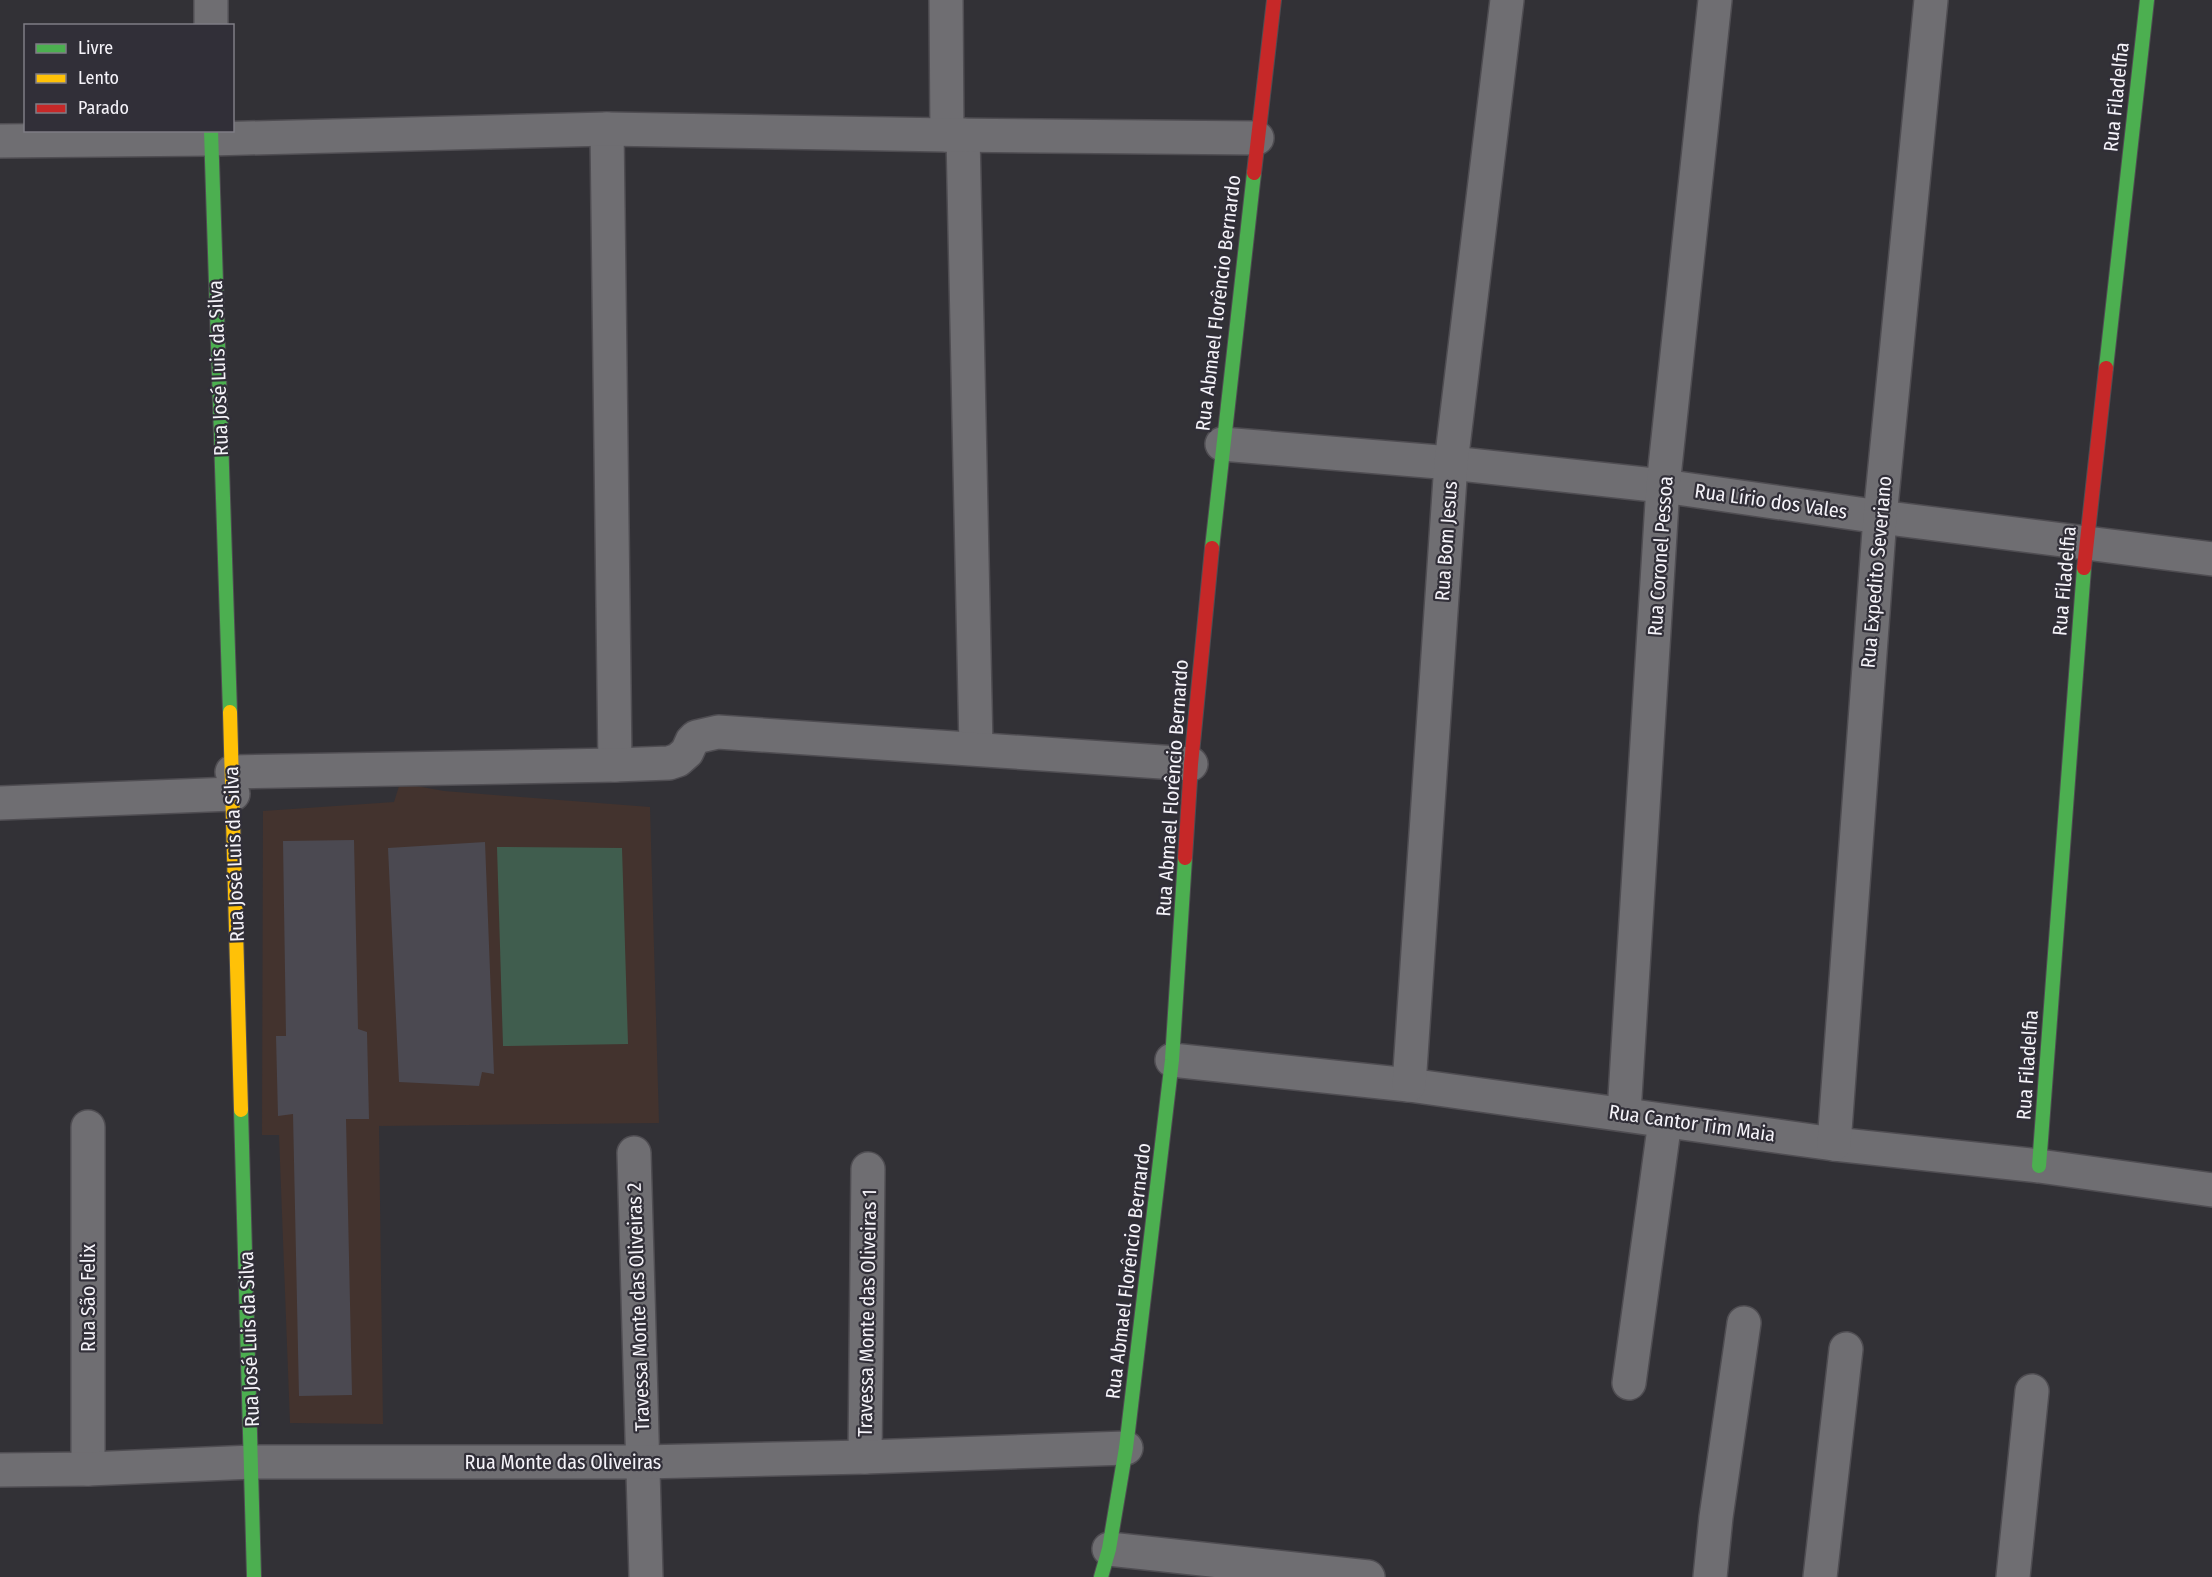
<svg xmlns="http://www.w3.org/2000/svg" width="2212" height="1577" viewBox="0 0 2212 1577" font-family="'Fira Sans Condensed',sans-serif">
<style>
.education{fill:#43332e}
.green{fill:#405d4e}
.building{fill:#4b4951}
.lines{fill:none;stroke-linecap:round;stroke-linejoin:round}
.street-casing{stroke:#4f4d52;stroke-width:36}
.fast-casing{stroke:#4f4d52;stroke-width:16}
.slow-casing{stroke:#4f4d52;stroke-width:16}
.jam-casing{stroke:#4f4d52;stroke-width:16}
.street{stroke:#6f6e72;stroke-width:33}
.fast{stroke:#4caf50;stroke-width:14}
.slow{stroke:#ffc107;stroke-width:14}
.jam{stroke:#c62828;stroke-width:14}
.labels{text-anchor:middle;stroke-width:4.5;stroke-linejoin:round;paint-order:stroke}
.street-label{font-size:20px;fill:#f5f3f9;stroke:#312f38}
</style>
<rect width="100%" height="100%" fill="#323136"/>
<polygon class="education" points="400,783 444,791 650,807 659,1123 379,1126 383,1424 290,1423 279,1135 262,1135 263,811 394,802"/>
<polygon class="green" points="497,847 622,848 628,1044 503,1046"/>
<g class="building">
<polygon points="354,840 358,1029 367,1032 369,1119 346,1119 352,1395 299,1396 293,1114 278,1116 276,1036 286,1036 283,841"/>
<polygon points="485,842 494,1074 482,1072 479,1086 399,1082 388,848"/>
</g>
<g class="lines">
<g class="street-casing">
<g id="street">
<polyline points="211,0 211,26"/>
<polyline points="946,0 947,135"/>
<polyline points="607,129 615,765"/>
<polyline points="963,135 976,748"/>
<polyline points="0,141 211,139 607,129 947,135 1257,138"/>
<polyline points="1222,444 1451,463 1663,486 1880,517 2212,559"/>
<polyline points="232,772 615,765 669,763 678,760 687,752 692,741 696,737 718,732 1191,764"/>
<polyline points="0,803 233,794"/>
<polyline points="1172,1060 1409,1085 1834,1144 2039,1166 2212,1190"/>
<polyline points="1409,1085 1451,463 1507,0"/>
<polyline points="1624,1113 1663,486 1715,0"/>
<polyline points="1834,1144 1880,517 1931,0"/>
<polyline points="634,1153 646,1577"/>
<polyline points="1629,1383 1665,1121"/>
<polyline points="865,1457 868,1169"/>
<polyline points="88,1469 88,1127"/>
<polyline points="0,1470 88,1469 253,1462 643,1462 865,1457 1126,1448"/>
<polyline points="1109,1549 1368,1577"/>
<polyline points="1710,1577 1716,1517 1744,1323"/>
<polyline points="1820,1577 1846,1349"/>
<polyline points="2013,1577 2032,1391"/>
</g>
</g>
<g class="fast-casing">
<g id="fast">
<polyline points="211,130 230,712"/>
<polyline points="2106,368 2147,0"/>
<polyline points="1212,548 1254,173"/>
<polyline points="241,1110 254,1577"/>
<polyline points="2039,1166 2084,568"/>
<polyline points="1101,1577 1109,1549 1126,1448 1172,1060 1185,858"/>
</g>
</g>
<g class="slow-casing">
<polyline id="slow" points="230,712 241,1110"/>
</g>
<g class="jam-casing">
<g id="jam">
<polyline points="1254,173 1274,0"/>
<polyline points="2084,568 2106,368"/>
<polyline points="1185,858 1191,764 1212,548"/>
</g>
</g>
<use href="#street" class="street"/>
<use href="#fast" class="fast"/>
<use href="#slow" class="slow"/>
<use href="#jam" class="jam"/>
</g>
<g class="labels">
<g class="street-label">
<text transform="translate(2116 97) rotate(-84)" y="7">Rua Filadelfia</text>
<text transform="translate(1218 303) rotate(-83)" y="7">Rua Abmael Florêncio Bernardo</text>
<text transform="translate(218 368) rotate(-92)" y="7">Rua José Luis da Silva</text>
<text transform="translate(1771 501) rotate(8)" y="7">Rua Lírio dos Vales</text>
<text transform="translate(1446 541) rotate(-86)" y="7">Rua Bom Jesus</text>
<text transform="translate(1660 556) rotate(-86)" y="7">Rua Coronel Pessoa</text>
<text transform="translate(1876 572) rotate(-85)" y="7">Rua Expedito Severiano</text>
<text transform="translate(2064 581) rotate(-85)" y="7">Rua Filadelfia</text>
<text transform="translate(1172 788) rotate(-86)" y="7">Rua Abmael Florêncio Bernardo</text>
<text transform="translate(234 854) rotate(-92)" y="7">Rua José Luis da Silva</text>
<text transform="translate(2027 1065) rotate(-86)" y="7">Rua Filadelfia</text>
<text transform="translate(1692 1123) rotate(8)" y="7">Rua Cantor Tim Maia</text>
<text transform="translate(1128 1271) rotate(-83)" y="7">Rua Abmael Florêncio Bernardo</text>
<text transform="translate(88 1298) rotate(-90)" y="7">Rua São Felix</text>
<text transform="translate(638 1307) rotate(-92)" y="7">Travessa Monte das Oliveiras 2</text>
<text transform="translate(867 1313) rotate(-89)" y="7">Travessa Monte das Oliveiras 1</text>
<text transform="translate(249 1339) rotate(-92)" y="7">Rua José Luis da Silva</text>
<text x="563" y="1469">Rua Monte das Oliveiras</text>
</g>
</g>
<rect x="24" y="24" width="210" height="108" fill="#312f38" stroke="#7f7d85" stroke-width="1.5"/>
<rect x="36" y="44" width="30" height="9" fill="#4caf50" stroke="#7f7d85" stroke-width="1.5"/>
<text x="78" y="54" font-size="18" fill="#f5f3f9">Livre</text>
<rect x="36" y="74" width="30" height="9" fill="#ffc107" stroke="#7f7d85" stroke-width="1.5"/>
<text x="78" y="84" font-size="18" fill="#f5f3f9">Lento</text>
<rect x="36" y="104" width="30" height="9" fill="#c62828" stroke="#7f7d85" stroke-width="1.5"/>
<text x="78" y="114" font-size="18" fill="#f5f3f9">Parado</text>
</svg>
